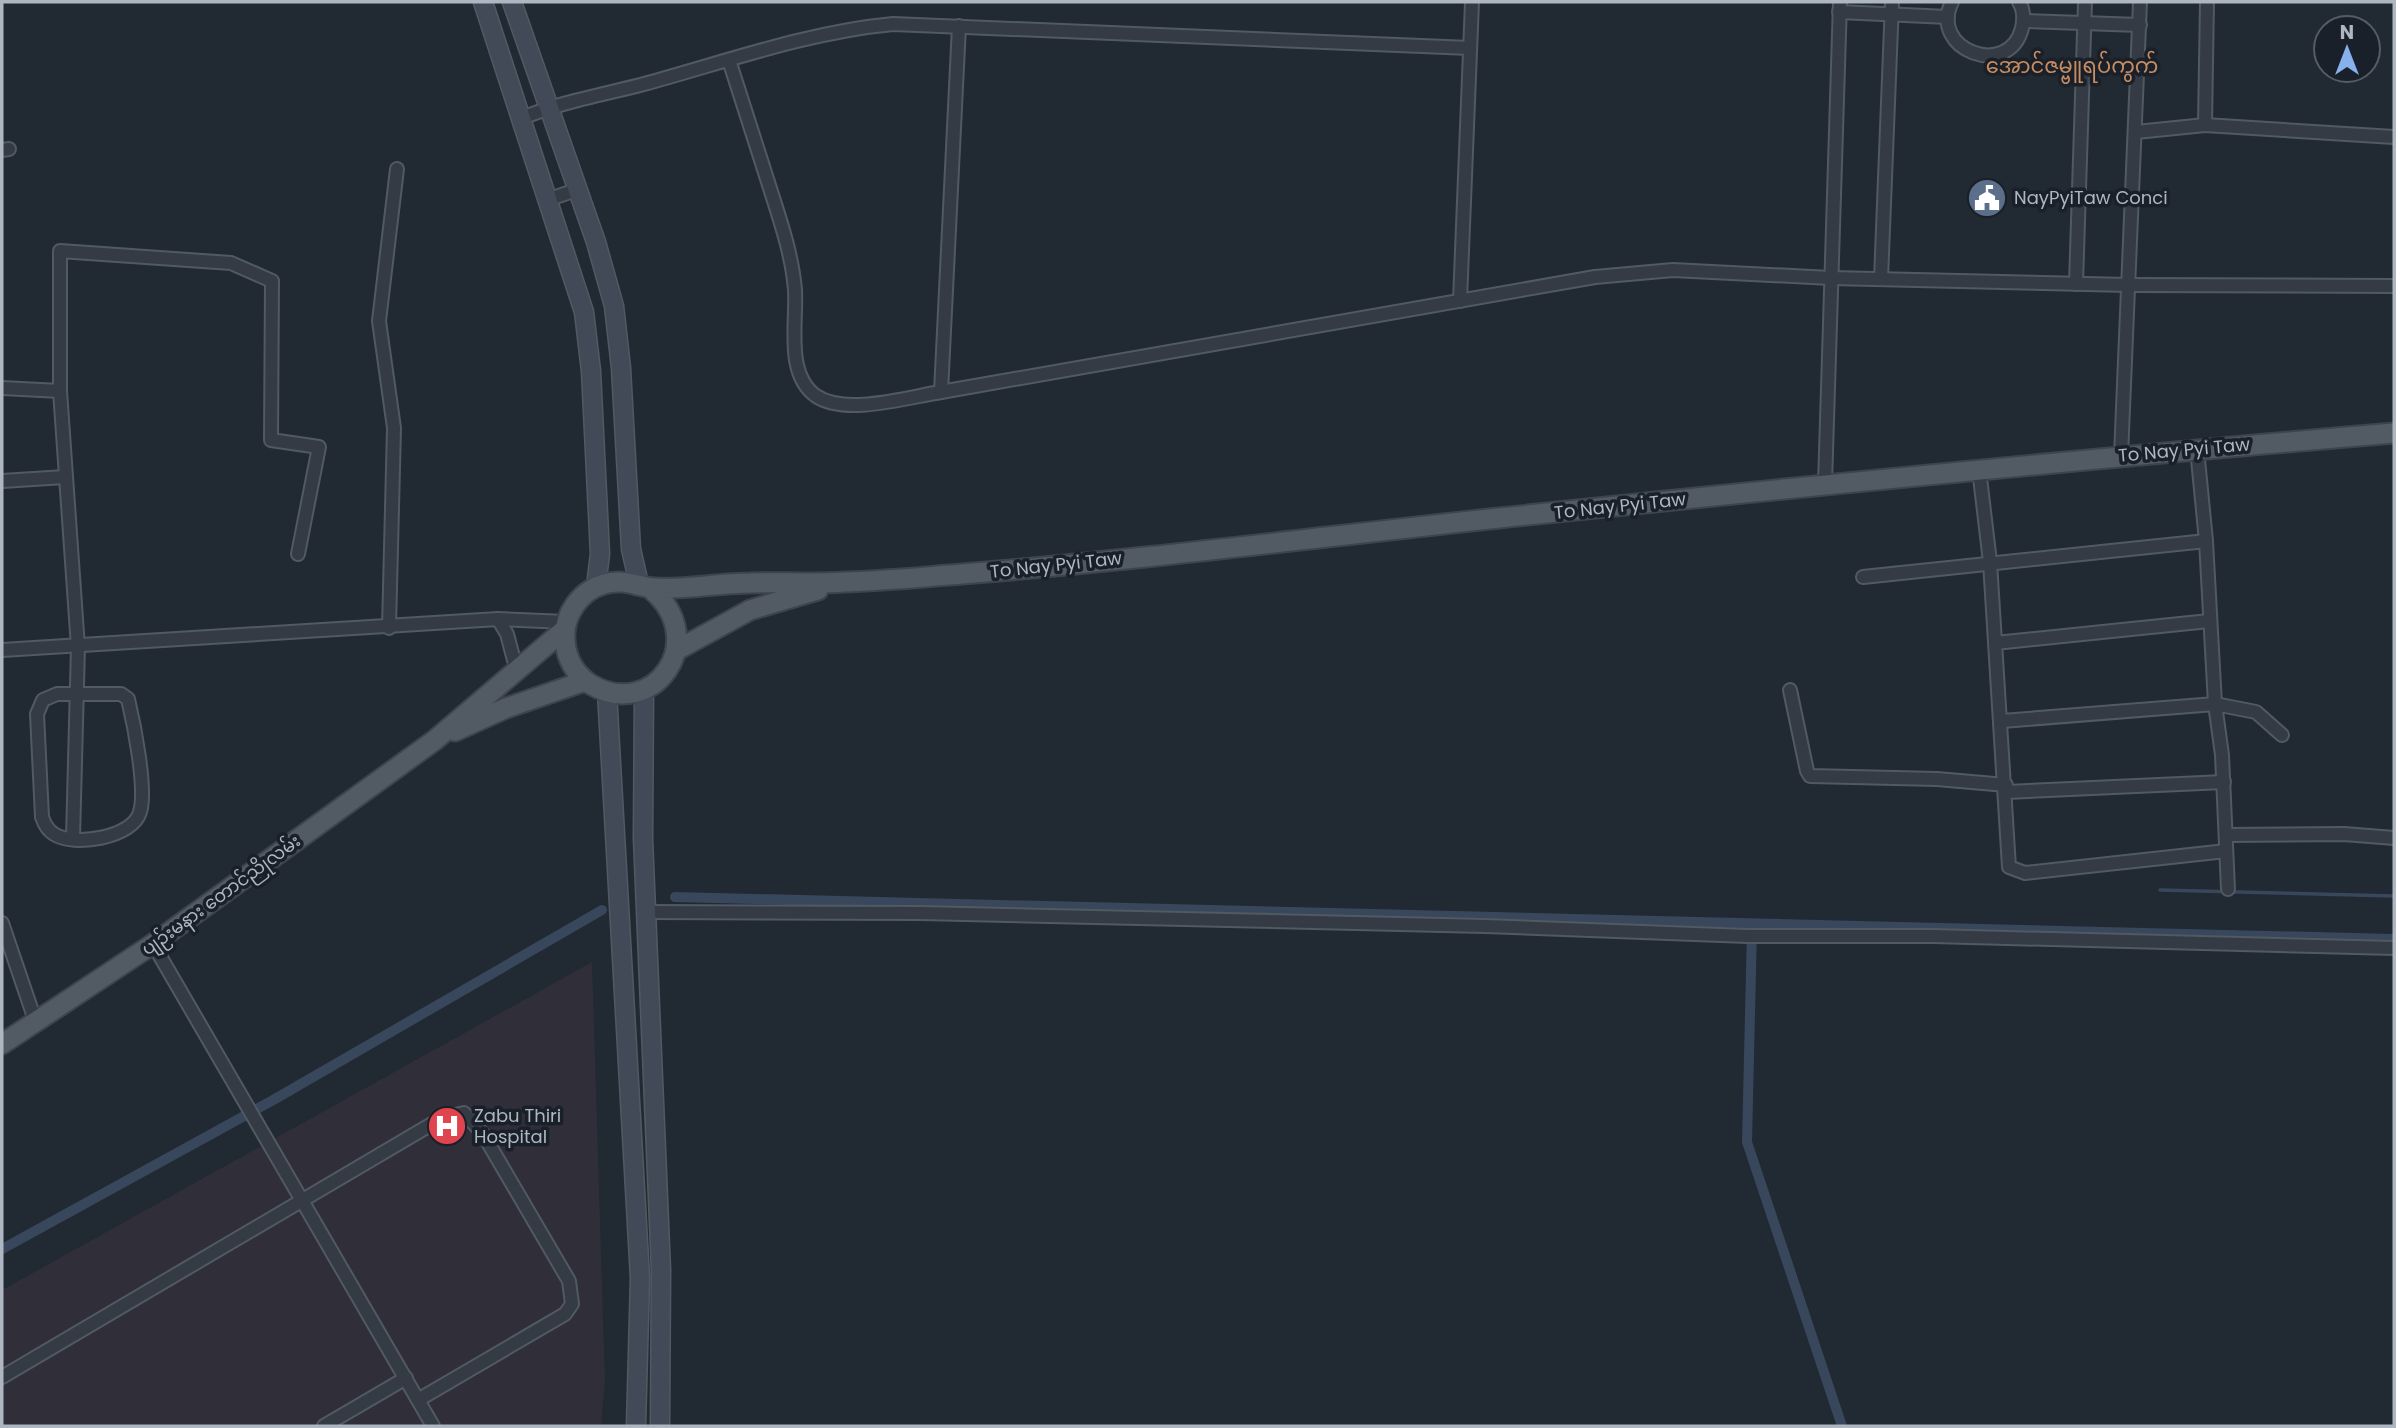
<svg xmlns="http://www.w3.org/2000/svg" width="2396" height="1428" viewBox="0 0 2396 1428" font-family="Poppins,'Noto Sans Myanmar',sans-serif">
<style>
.medical{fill:#2f2e39}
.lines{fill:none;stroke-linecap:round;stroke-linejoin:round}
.stream{stroke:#38475b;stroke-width:3.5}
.canal{stroke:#38475b;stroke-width:10}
.street-casing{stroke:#515962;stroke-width:16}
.secondary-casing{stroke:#515962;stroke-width:21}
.primary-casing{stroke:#3d444e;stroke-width:23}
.street{stroke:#343b44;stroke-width:12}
.secondary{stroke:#424a57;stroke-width:18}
.primary{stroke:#525a64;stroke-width:19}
.labels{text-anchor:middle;stroke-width:7;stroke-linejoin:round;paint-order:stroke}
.poi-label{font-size:18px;fill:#aeb6c1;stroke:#192029;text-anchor:start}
.street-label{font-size:18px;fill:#aeb6c1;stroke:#192029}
.quarter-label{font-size:21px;fill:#c88c62;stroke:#192029}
</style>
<rect width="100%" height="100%" fill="#212933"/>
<polygon class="medical" points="592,962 605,1382 601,1426 2,1426 2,1290"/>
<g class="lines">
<polyline class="stream" points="2160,890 2394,896"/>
<g class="canal">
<polyline points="675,897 2394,939"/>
<polyline points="1752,929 1747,1142 1842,1426"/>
<polyline points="2,1249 275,1099 602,910"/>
</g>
<g class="street-casing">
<g id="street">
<path d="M1952,2C1928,50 2009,80 2022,28C2024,19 2024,10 2019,2"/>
<polyline points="1839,12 1948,17"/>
<polyline points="2024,21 2140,25"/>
<path d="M729,60C742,100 755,141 768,182C779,217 792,253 795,290C797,323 785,374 816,396C846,416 908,397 941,392L1595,277L1673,270L1831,278L2129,285L2394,286"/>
<path d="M520,119C560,102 602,95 644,84C725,62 808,32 893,24L1470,48"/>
<polyline points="2205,125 2207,2"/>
<polyline points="2136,132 2205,125 2394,137"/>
<polyline points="2,150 9,149"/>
<polyline points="547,200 576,190"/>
<polyline points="1881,279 1892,2"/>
<polyline points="2076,284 2085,2"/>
<polyline points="1460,301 1472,2"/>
<polyline points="2,388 60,391"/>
<polyline points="941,392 959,26"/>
<polyline points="2197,449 2206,541"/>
<polyline points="2121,456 2140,2"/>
<polyline points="1979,469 1990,562 2009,867 2025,873 2226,851"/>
<polyline points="2,481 65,477"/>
<polyline points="1825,484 1840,2"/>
<polyline points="1863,577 2206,541 2215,704 2222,755 2228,889"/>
<polyline points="498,619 507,634 516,668"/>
<polyline points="389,628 394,428 379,321 397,169"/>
<polyline points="1995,643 2209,621"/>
<polyline points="2,650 498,619 566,622"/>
<polyline points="1790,690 1807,771 1810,776 1937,779 2006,785"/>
<path d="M57,694H121L128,699C134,724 147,789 140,812C133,838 73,847 54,834C47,830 44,823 42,817L37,714L43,700Z"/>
<polyline points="2002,721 2215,704 2256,712 2282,735"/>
<polyline points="2007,792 2224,782"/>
<polyline points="2226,835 2344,834 2394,838"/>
<polyline points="73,838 78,647 60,391 60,251 231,263 272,281 271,440 319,447 298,554"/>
<polyline points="646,912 921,913 1485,926 1747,936 1933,936 2394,948"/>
<polyline points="2,923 36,1023"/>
<polyline points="153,944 433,1426"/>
<polyline points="2,1377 442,1118 464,1113 483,1134 569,1281 572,1304 565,1314 418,1400"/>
<polyline points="324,1426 406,1378"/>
</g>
</g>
<g class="secondary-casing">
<g id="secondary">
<polyline points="483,2 584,312 591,371 600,554 596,586"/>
<polyline points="512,2 596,242 614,306 621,368 631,549 639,584"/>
<polyline points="644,689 643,838 661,1270 660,1426"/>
<polyline points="607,692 640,1278 636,1426"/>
</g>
</g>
<g class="primary-casing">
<g id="primary">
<path d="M651,589C712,641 653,722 590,684C575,674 566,658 565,640C563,615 580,591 604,584C624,578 637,587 655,588C684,590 720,583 750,583C782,582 814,584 845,582C884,581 923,577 962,574C1141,560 1320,537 1499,518C1797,487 2095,458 2394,433"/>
<polyline points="677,650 750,610 818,590"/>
<polyline points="455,731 506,708 585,681"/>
<polyline points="2,1044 153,944 435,740 564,630"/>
</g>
</g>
<use href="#street" class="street"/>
<use href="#secondary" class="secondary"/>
<use href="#primary" class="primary"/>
</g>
<defs>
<g id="civic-disc" transform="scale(2.0125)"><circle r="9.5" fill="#5c6f8a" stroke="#192029"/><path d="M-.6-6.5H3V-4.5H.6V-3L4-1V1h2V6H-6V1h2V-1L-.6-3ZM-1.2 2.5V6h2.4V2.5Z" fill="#fff"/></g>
<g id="hospital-disc" transform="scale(2.0125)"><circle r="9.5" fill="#e0444e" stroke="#192029"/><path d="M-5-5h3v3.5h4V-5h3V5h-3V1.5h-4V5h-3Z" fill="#fff"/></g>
</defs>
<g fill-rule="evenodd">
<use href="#civic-disc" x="1987" y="198"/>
<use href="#hospital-disc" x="447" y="1126"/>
</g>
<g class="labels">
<g class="poi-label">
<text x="2014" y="204">NayPyiTaw Conci</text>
<text x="474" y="1122">Zabu Thiri<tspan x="474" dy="21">Hospital</tspan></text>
</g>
<g class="street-label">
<text transform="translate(2184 450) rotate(-5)" y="6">To Nay Pyi Taw</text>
<text transform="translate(1620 506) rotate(-6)" y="6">To Nay Pyi Taw</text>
<text transform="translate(1056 565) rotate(-6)" y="6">To Nay Pyi Taw</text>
<text transform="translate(221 895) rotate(-36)" y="6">ပျဉ်းမနား တောင်ညိုလမ်း</text>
</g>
<g class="quarter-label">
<text x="2072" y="73">အောင်ဇမ္ဗူရပ်ကွက်</text>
</g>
</g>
<rect width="2396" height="1428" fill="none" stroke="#aeb6c1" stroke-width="7"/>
<g transform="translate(2347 49)"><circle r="33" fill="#192029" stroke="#555c66" stroke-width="2"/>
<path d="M0-5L12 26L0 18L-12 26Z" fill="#87b1ed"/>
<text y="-10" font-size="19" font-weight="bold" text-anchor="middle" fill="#aeb6c1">N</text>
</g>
</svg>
